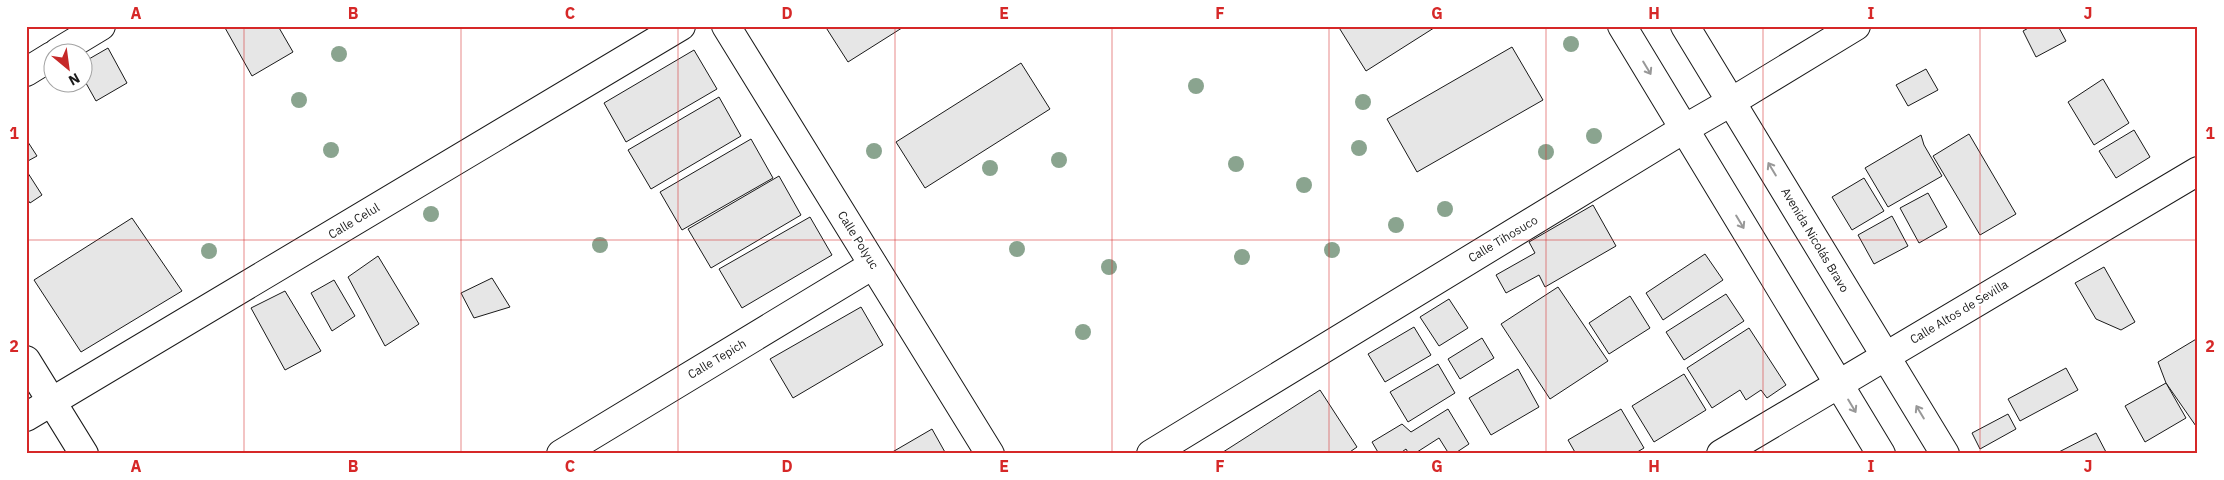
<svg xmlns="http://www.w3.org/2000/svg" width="2224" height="480" viewBox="0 0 2224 480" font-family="'IBM Plex Sans',sans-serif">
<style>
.building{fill:#e6e6e6;stroke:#1a1a1a}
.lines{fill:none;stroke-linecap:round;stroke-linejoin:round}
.minor-casing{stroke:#1a1a1a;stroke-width:30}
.major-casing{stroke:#1a1a1a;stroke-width:30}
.minor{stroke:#fff;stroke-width:28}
.major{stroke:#fff;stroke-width:28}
.tree{fill:#8aa48f}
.oneway{stroke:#989898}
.grid{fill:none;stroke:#d62828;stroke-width:1;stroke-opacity:0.55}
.labels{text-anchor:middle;stroke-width:4;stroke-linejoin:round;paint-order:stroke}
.street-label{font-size:12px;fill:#1a1a1a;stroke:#fff}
.neatline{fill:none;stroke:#d62828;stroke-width:2}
.grid-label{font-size:16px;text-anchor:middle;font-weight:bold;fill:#d62828}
</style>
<rect width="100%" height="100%" fill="#fff"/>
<g class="building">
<polygon points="224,26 278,26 293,52 252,76"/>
<polygon points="825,26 905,26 848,62"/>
<polygon points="1338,26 1437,26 1366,71"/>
<polygon points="2032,26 2058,26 2066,41 2036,57 2023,31"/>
<polygon points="1512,47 1543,100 1417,172 1387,119"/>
<polygon points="108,48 127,83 96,101 82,76 82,63"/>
<polygon points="694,50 717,89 626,142 604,103"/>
<polygon points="1021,63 1050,109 925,188 896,142"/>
<polygon points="1926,69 1938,90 1908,106 1896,85"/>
<polygon points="2103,79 2129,123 2094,145 2068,102"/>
<polygon points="719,97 741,136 651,189 628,150"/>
<polygon points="2134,130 2150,157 2116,178 2099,151"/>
<polygon points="1969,134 2016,214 1980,235 1933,156"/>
<polygon points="1921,135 1924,145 1942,176 1888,207 1865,168"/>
<polygon points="26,139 37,156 26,162"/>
<polygon points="751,139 773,178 682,230 660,192"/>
<polygon points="26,170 42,195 30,203 26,197"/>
<polygon points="779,176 801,215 711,268 688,229"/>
<polygon points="1864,178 1884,211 1852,230 1832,197"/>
<polygon points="1928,193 1947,227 1919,243 1900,208"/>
<polygon points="1593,205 1616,246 1545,287 1539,275 1506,293 1496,275 1535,253 1529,242"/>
<polygon points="1892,216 1908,246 1874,264 1858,235"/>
<polygon points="810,217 832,255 742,308 719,269"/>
<polygon points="132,218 182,291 81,352 34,280"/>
<polygon points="1705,254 1723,280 1663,320 1646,293"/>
<polygon points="378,256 419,324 385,346 348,277"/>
<polygon points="2104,267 2135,322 2121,330 2096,319 2075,283"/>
<polygon points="492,278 510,307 474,318 461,293"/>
<polygon points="334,280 355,316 332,331 311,293"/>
<polygon points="1558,287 1608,361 1550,399 1501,324"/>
<polygon points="285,291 321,351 285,370 251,308"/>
<polygon points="1726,294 1744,321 1684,360 1666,332"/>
<polygon points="1630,296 1650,328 1609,354 1589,323"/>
<polygon points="1449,299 1468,328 1439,346 1420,317"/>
<polygon points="861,307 883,345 793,398 770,359"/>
<polygon points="1414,327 1431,355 1385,382 1368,354"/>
<polygon points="1749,328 1786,385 1767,398 1761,390 1746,400 1740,390 1712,408 1687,368"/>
<polygon points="1482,338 1494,358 1460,379 1448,359"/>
<polygon points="2198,338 2198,429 2166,383 2158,362"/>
<polygon points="1438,364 1455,393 1408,422 1390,392"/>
<polygon points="2066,368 2078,390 2020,421 2008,399"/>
<polygon points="1518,369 1539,407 1491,435 1469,398"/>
<polygon points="1684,374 1706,410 1654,442 1632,406"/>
<polygon points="2166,383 2186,418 2145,442 2125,406"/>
<polygon points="1320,390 1357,447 1347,454 1220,454"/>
<polygon points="1448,409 1469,444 1454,454 1449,454 1439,438 1414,454 1409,454 1406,449 1399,454 1379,454 1372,442 1402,424 1411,432"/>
<polygon points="1621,409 1644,448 1634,454 1576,454 1568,440"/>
<polygon points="2008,414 2016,429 1980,449 1972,433"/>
<polygon points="932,429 946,454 889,454"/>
<polygon points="2096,433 2107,454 2055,454"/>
</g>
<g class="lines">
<g class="minor-casing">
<g id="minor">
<polyline points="726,26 990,454"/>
<polyline points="58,52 101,26"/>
<polyline points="26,72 52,56"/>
<polyline points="26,360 84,454"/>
<polyline points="26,417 681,26"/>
<polyline points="561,454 873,265"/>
<polyline points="1151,454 1684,129 1731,102 1856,26"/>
<polyline points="1721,454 2198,171"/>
</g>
</g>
<g class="major-casing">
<g id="major">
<polyline points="1622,26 1881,454"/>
<polyline points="1685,26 1945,454"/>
</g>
</g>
<use href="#minor" class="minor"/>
<use href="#major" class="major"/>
</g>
<g class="tree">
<circle cx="1571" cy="44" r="8"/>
<circle cx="339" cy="54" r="8"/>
<circle cx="1196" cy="86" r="8"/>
<circle cx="299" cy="100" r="8"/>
<circle cx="1363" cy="102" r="8"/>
<circle cx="1594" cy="136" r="8"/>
<circle cx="1359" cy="148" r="8"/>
<circle cx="331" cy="150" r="8"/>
<circle cx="874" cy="151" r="8"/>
<circle cx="1546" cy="152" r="8"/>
<circle cx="1059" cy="160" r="8"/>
<circle cx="1236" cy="164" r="8"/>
<circle cx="990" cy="168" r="8"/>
<circle cx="1304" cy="185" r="8"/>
<circle cx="1445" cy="209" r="8"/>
<circle cx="431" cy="214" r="8"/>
<circle cx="1396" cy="225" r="8"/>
<circle cx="600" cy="245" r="8"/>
<circle cx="1017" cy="249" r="8"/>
<circle cx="1332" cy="250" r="8"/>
<circle cx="209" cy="251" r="8"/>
<circle cx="1242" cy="257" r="8"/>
<circle cx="1109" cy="267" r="8"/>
<circle cx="1083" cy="332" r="8"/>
</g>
<defs><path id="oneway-shaft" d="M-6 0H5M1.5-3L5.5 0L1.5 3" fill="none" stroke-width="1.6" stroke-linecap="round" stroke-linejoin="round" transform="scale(1.25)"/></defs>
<g class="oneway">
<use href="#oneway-shaft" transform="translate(1647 68) rotate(59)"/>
<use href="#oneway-shaft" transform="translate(1772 169) rotate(-121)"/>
<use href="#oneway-shaft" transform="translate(1740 222) rotate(59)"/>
<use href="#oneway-shaft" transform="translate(1852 406) rotate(59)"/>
<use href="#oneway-shaft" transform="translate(1920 412) rotate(-121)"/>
</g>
<path class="grid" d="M244,26V454M461,26V454M678,26V454M895,26V454M1112,26V454M1329,26V454M1546,26V454M1763,26V454M1980,26V454M26,240H2198"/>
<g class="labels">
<g class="street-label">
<text transform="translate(354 221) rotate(-31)" y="4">Calle Celul</text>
<text transform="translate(1503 239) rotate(-31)" y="4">Calle Tihosuco</text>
<text transform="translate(858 240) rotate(58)" y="4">Calle Polyuc</text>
<text transform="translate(1815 240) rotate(59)" y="4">Avenida Nicolás Bravo</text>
<text transform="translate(1959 312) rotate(-31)" y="4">Calle Altos de Sevilla</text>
<text transform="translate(717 359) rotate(-31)" y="4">Calle Tepich</text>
</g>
</g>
<rect width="2224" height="480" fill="none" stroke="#ffffff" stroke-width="55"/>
<g transform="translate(68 68) rotate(151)"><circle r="24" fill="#ffffff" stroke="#a3a3a3"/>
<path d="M0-4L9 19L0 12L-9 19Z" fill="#c62828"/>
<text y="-8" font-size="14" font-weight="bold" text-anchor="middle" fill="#1a1a1a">N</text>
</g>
<rect x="28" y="28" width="2168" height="424" class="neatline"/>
<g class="grid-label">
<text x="136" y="19">A</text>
<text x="353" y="19">B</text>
<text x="570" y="19">C</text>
<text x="787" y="19">D</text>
<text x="1004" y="19">E</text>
<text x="1220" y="19">F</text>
<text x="1437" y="19">G</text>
<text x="1654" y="19">H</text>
<text x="1871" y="19">I</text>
<text x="2088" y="19">J</text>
<text x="14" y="139">1</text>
<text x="2210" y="139">1</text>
<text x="14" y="352">2</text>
<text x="2210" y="352">2</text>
<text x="136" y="472">A</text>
<text x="353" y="472">B</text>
<text x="570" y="472">C</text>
<text x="787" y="472">D</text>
<text x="1004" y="472">E</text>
<text x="1220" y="472">F</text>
<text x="1437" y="472">G</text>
<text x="1654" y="472">H</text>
<text x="1871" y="472">I</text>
<text x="2088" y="472">J</text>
</g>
</svg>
